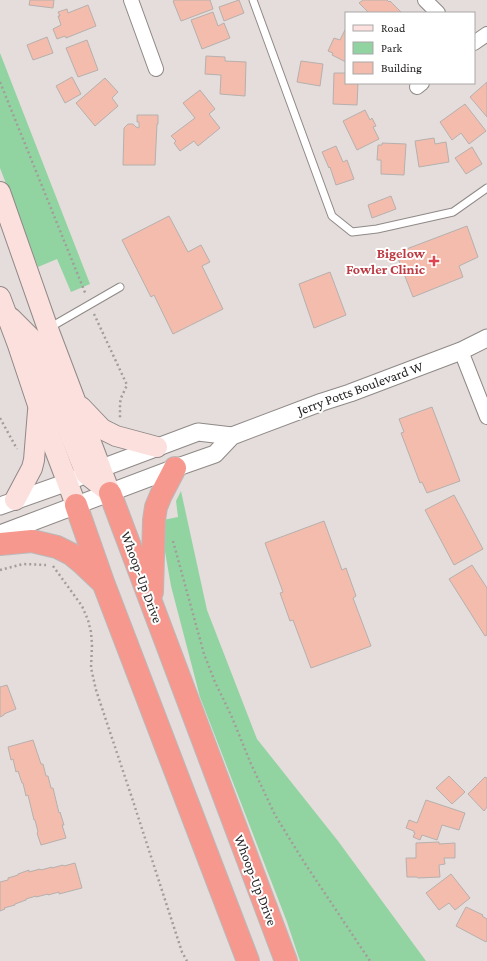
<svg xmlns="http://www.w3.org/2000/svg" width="487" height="961" viewBox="0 0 487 961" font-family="'Crimson Pro',serif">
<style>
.green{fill:#92d4a1}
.building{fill:#f4bcac;stroke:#b6b0ae}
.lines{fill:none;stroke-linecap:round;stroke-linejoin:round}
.service-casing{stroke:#8f8987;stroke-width:9}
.minor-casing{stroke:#8f8987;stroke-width:16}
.tertiary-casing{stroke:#8f8987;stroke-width:19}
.secondary-casing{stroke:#8f8987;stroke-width:22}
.motorway-casing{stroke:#bab9b9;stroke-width:24}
.path{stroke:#a29d9b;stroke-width:2.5;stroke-dasharray:2 3;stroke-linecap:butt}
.service{stroke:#fff;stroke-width:7}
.minor{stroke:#fff;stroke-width:14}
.tertiary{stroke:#fff;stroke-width:17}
.secondary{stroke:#fce0dd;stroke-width:20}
.motorway{stroke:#f6988e;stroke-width:22}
.health-dot{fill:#e0444e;stroke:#fff;stroke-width:1.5}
.labels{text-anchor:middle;stroke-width:4;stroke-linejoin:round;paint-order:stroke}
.health-label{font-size:14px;font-weight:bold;fill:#be3a42;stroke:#fff;text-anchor:end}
.street-label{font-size:14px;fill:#272524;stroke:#fff}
</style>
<rect width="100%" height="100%" fill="#e4dddb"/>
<g class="green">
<polygon points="0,53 90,284 71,292 57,259 38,267 0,168"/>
<polygon points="181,491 207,610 257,739 338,841 426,961 300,961 287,922 200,697 171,586 164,546 163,520 178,517 176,501"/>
</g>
<g class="building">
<polygon points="30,0 54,0 53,8 29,5"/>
<polygon points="175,0 210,0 213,9 181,21 173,1"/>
<polygon points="239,0 244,13 224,21 219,7"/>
<polygon points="363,0 387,0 389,2 390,1 402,13 369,13 359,3"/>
<polygon points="88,5 96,26 66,38 65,36 57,39 53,29 61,25 58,16 60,16 58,12 67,9 68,13"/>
<polygon points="213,12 218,26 224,23 230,38 202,49 191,20"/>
<polygon points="346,28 346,62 332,55 333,53 328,51 334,38 340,40"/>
<polygon points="47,37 53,53 33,60 27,45"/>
<polygon points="87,40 98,70 78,77 66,48"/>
<polygon points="206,56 225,57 225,61 246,62 245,96 220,94 221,75 205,74"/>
<polygon points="301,61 323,64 320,86 297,82"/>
<polygon points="334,73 346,73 346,83 358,83 357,105 333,104"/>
<polygon points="72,77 81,94 65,103 56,86"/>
<polygon points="105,78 118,92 112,98 118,106 95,126 76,103"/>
<polygon points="487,82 487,117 470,97"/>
<polygon points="200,90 215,109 209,114 220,128 198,146 194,141 180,151 174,143 176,141 171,136 195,118 183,103"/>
<polygon points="465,104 486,131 469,144 461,133 452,140 440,122"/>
<polygon points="365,110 370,120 372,118 376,126 373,127 379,139 357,150 343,121"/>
<polygon points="137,115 158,115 158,124 157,124 155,165 123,165 124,128 128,124 133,124 136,127 139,128 139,122 137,122"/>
<polygon points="434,138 435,144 446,142 449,162 419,167 415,141"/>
<polygon points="382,143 406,144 404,175 381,174 381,160 377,160 378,145 382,145"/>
<polygon points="336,146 343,162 347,160 354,179 336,185 330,167 329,168 322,152"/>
<polygon points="472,147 482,164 466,174 455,158"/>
<polygon points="391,196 396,209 372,218 368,205"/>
<polygon points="169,216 188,252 201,245 210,262 202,266 223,309 173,334 154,295 151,297 122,240"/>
<polygon points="467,226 478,257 459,266 463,277 413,297 396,253"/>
<polygon points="330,272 346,315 314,328 299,284"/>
<polygon points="432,407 460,481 427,493 422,482 420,483 401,433 404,432 399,419"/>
<polygon points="454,495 483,549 454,565 425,510"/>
<polygon points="324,521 342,570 346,568 356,596 353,598 371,646 311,668 293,620 290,621 280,593 283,592 265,543"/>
<polygon points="472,565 487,588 487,635 485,636 449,579"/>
<polygon points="7,685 16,709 4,714 4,715 0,717 0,687"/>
<polygon points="33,740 41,764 43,764 46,776 48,776 51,788 53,788 59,813 60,812 64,825 62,825 66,838 41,845 37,833 38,832 35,820 34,820 28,795 26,796 23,783 22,783 18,771 16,772 13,759 11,760 8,747"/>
<polygon points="449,776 465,792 452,804 436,788"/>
<polygon points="485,777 487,778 487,807 484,811 468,794"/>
<polygon points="426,800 465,813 459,830 442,825 437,840 422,835 420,840 413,837 415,833 414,833 414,831 406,828 409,820 417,823"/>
<polygon points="439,842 439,844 455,843 455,858 444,858 445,864 439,865 440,877 418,878 417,877 407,877 406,858 416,858 416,843"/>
<polygon points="75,863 82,888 59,894 59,892 48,895 48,894 36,897 36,896 26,899 26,900 15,904 15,905 4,908 5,909 0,911 0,882 8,880 8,878 18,875 18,874 29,870 29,872 40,869 41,870 52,867 52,868 63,865 64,866"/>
<polygon points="451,874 470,898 455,910 449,903 439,910 426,893"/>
<polygon points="466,907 483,915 482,916 487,919 487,940 486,942 456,926"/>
</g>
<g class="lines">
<g class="service-casing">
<g id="service">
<polyline points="253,0 332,216 352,232 377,229 453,212 487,188"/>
<polyline points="49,328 120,287"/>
</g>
</g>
<g class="minor-casing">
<g id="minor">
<polyline points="131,0 156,69"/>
<polyline points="425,0 438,13"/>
<polyline points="474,43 487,34"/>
<polyline points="417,87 422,83"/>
<polyline points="461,351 487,417"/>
</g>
</g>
<g class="tertiary-casing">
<g id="tertiary">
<polyline points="0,506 68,482 86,474 198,432 232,436"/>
<polyline points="0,534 175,468 215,454 232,436 322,402 350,393 461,351 487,338"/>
</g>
</g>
<g class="secondary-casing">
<g id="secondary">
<polyline points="0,192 48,329 110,493"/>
<polyline points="0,297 18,345 38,405 76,505"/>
<polyline points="11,318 31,338 86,474 110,493"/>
<polyline points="81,407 102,429 116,436 157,447"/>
<polyline points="15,500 32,468 34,460 38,411"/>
</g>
</g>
<g class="motorway-casing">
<g id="motorway">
<polyline points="110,493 286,961"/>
<polyline points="76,505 103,582 248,961"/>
<polyline points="0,544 32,541 57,547 71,554 82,563 100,580"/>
<polyline points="152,592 154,520 156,507 161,495 175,468"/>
</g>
</g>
<g class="path">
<polyline points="0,82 86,295"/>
<polyline points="94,314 127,385 121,398 120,403 120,419"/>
<polyline points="0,418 17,449"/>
<polyline points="173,541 204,654 215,682 231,715 251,764 275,815 304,862 370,961"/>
<polyline points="53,566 82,606 88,620 91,632 92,645 91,668 96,690 132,798 182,952 187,961"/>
<polyline points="0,570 23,564 46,565"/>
</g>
<use href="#service" class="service"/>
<use href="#minor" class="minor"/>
<use href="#tertiary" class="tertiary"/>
<use href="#secondary" class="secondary"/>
<use href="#motorway" class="motorway"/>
</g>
<path class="health-dot" d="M432 255h4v4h4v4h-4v4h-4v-4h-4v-4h4z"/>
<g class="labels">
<g class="health-label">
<text x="425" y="258">Bigelow<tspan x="425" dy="16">Fowler Clinic</tspan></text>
</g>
<g class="street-label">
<text transform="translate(360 388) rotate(-20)" y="5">Jerry Potts Boulevard W</text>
<text transform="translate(142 577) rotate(70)" y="5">Whoop-Up Drive</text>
<text transform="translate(256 880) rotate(69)" y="5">Whoop-Up Drive</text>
</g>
</g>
<rect x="345" y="12" width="130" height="72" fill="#ffffff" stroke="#a9a8a7"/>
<rect x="353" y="25" width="20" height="6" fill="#fce0dd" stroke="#a9a8a7"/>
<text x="381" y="32" font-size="12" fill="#272524">Road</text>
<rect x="353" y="42" width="20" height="12" fill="#92d4a1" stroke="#a9a8a7"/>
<text x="381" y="52" font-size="12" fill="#272524">Park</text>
<rect x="353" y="62" width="20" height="12" fill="#f4bcac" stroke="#a9a8a7"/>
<text x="381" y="72" font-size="12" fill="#272524">Building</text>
</svg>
